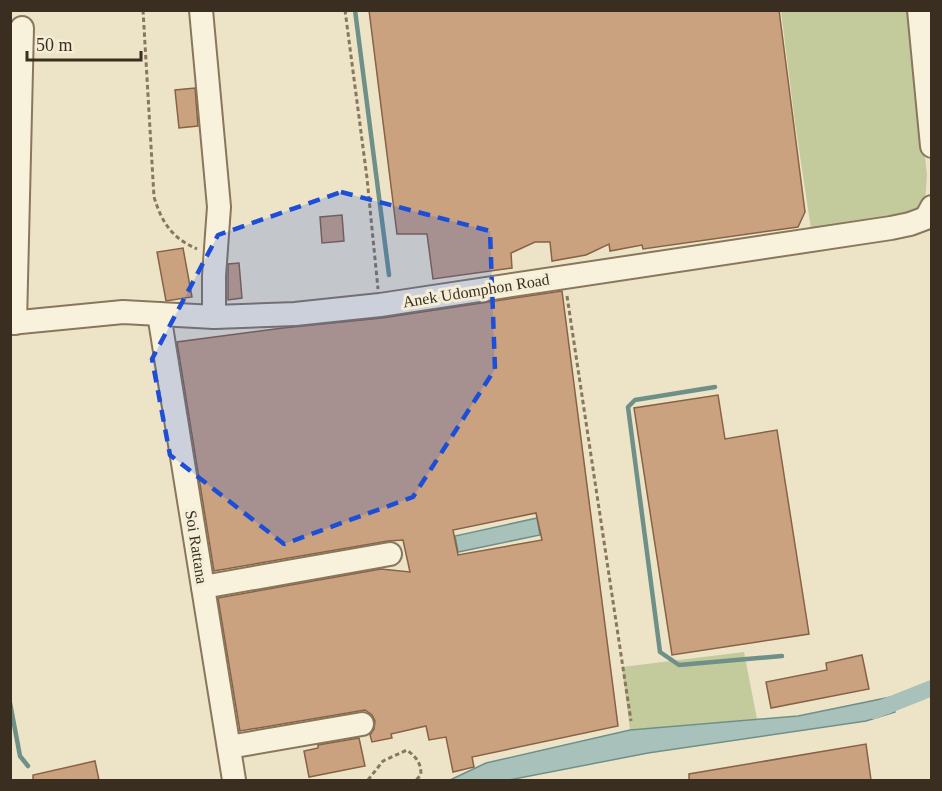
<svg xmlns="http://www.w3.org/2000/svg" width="942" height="791" viewBox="0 0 942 791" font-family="'Times New Roman',serif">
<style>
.green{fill:#c3cb9c}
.water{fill:#a9c1bb;stroke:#6f9089;stroke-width:1.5}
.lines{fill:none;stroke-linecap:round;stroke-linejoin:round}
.stream{stroke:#6f9089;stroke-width:4.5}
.canal{stroke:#a9c1bb;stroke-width:16}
.building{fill:#caa27f;stroke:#876244;stroke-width:1.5;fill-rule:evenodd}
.minor-casing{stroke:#89775d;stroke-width:26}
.path{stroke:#89775d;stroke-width:3;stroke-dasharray:4.5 3;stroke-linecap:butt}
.minor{stroke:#f8f1db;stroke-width:22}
.marked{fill:#1d4ed8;fill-opacity:0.2;stroke:#1d4ed8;stroke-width:4.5;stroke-dasharray:12 8;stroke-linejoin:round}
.labels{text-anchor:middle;stroke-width:6;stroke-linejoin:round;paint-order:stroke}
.street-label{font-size:16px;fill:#3a2e21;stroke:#f5eed7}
</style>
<rect width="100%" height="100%" fill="#ede4c8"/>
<g class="green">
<polygon points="781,11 909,11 927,175 925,203 917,212 811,229 795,123"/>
<polygon points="744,652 757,719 630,730 622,667"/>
</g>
<g class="water">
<polygon points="537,518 540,535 458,552 455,536"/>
<polygon points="891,697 895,712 866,721 648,753 509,780 450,780 486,763 630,730 798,716"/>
</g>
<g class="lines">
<g class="stream">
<polyline points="355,10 389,275"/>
<polyline points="715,387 635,400 628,407 660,652 679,665 782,656"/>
<polyline points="10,703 20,756 28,766"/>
</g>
<polyline class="canal" points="874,711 932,688"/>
</g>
<g class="building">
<polygon points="369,10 779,10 805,212 798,227 643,249 642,245 610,251 609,244 586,255 552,261 550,242 535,242 511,253 512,268 433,279 427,234 397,234"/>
<polygon points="195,88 198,126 179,128 175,90"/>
<polygon points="342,215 344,241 322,243 320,217"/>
<polygon points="183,248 192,297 166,301 157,252"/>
<polygon points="239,263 242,298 228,300 228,264"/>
<path d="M562,291L618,726L472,757L474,767L453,772L446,737L429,740L426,726L391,734L392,738L372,742L370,735L374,729L375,721L372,715L365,710L240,731L218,598L381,569L410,572L403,540L388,541L214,571L177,342L283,328L382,318ZM536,513L542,540L458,555L453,530Z"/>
<polygon points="718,395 725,439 777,430 809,634 672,655 634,408"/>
<polygon points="862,655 869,689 771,708 766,682 827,670 826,663"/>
<polygon points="359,738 365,766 309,777 304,751 318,748 318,745"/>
<polygon points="866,744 871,780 689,780 689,774"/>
<polygon points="95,761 99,780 33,780 33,775"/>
</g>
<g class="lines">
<g class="minor-casing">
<g id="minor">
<polyline points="201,10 219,207 214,276 214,317"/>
<polyline points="919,10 932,146"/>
<polyline points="159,314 234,780"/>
<polyline points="10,323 123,312 214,317 295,314 380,305 891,228 910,224 926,218 932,207"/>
<polyline points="15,323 22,28"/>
<polyline points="203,587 390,554"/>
<polyline points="229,747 362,724"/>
</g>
</g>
<g class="path">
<path d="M143,10L154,197C162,223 172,238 197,249"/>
<polyline points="345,10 367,178 378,289"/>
<polyline points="567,296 631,721"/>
<path d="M368,780L383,761L407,750C417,758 421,763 421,775L416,780"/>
</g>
<use href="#minor" class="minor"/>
</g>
<path class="marked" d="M341,192L490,231L495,369L413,497L284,544L170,455L152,359L218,235Z"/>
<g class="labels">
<g class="street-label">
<text transform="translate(476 290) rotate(-9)" y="6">Anek Udomphon Road</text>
<text transform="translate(197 547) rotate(81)" y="6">Soi Rattana</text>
</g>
</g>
<rect width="942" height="791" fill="none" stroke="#3a2e21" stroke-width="24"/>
<path d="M27 51v9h114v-9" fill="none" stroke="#3a2e21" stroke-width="3"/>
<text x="36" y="51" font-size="18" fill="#3a2e21" stroke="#f5eed7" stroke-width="4.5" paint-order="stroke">50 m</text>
</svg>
